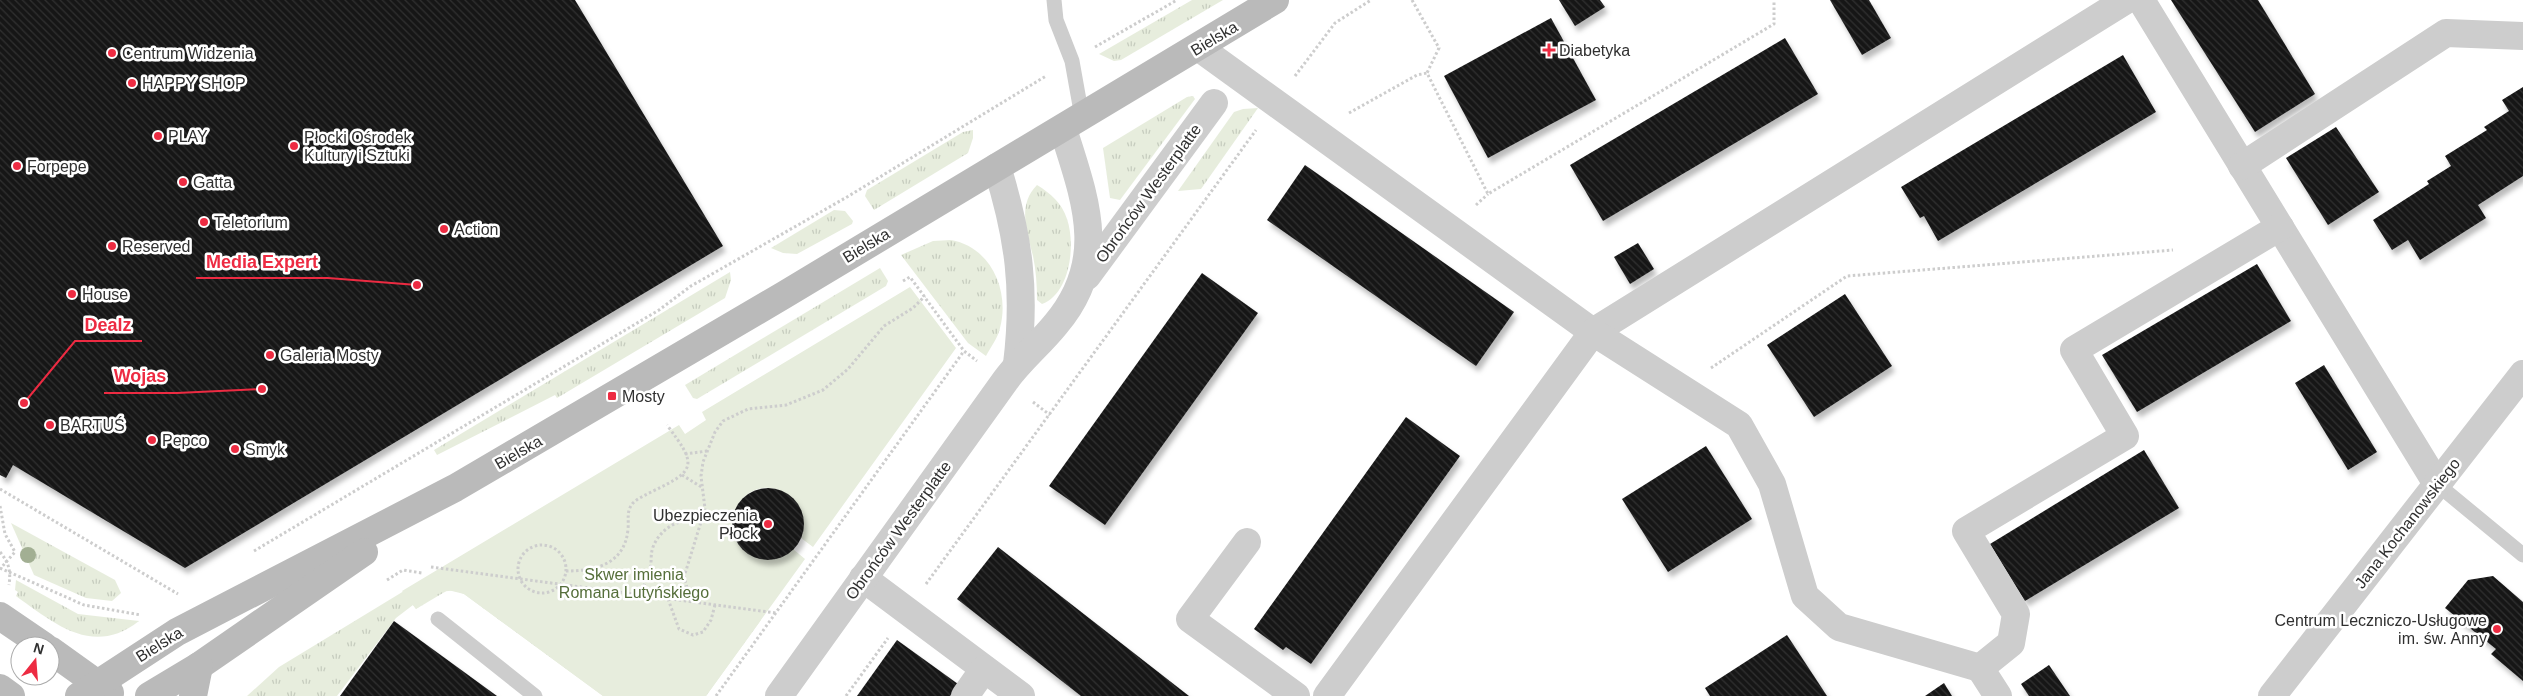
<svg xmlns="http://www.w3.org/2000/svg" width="2523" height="696" viewBox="0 0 2523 696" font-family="Arial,sans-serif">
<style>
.grass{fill:url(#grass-tufts)}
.park{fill:#e7eddd}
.building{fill:url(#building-back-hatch);filter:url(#shadow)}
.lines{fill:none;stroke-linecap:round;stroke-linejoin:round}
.path{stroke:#cdcdcd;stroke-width:3;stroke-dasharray:2.5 2.5;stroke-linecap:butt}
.lane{stroke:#cdcdcd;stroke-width:15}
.street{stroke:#cdcdcd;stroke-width:28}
.secondary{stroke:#bababa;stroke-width:28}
.tree{fill:#a2af93}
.poi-dot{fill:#ed2b42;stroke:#fff;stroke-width:2}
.labels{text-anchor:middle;stroke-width:5;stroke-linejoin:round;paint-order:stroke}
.street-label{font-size:16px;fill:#303030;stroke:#fff}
.poi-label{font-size:16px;fill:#303030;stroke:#fff;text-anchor:start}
.park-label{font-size:16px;fill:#556e3a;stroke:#fff}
.leader{fill:none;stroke:#ed2b42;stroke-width:2}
.callout-dot{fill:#ed2b42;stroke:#fff;stroke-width:2}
.callout-label{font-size:18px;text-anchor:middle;font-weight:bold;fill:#ed2b42;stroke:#fff;stroke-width:5;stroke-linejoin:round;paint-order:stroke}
</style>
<defs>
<pattern id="grass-tufts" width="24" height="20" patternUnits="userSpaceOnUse" patternTransform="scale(1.25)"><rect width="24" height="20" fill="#e7eddd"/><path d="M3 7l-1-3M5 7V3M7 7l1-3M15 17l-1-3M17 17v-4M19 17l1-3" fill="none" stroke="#c6ccbe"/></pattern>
<pattern id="building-back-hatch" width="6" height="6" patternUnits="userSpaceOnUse" patternTransform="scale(1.25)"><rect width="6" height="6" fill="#171717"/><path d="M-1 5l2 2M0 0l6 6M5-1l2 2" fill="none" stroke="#303030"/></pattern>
<filter id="shadow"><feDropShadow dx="3" dy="5.5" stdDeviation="2.5" flood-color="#0004"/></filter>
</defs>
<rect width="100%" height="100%" fill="#fff"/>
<g class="grass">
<polygon points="1192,0 1223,0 1121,60 1114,61 1099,54"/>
<polygon points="1193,96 1195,99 1120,200 1110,198 1103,148 1187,97"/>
<polygon points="1258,108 1201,189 1178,191 1234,112 1243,109"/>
<polygon points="973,130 973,138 968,153 874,210 865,196 867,190 963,132"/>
<path d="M1037,185C1050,193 1062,203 1067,219C1076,245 1070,294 1042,304L1037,300C1037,285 1036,270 1033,256C1027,232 1017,205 1037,185Z"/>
<polygon points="834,210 845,211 853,221 852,224 797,254 783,253 771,248"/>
<path d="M951,240C991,247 1010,291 1000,328C998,338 990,348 986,356L968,343L901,255L933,241Z"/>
<polygon points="880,268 888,281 886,286 697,399 693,398 685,385"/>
<polygon points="730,272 731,280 725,298 557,398 555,395 437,455 434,450"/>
<polygon points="11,523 115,580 121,593 112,601 86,598 34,575"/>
<polygon points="427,577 761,620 706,696 603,696 464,594 448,590 416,609 413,605 396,618 337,696 247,696 279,667"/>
<path d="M16,580L78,614L139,621C93,657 55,624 16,596L18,592L15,590Z"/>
</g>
<path class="park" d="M910,287L956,348L813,547L801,538C814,495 760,468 737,506C716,541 762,577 793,549L805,559L706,696H603L464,594C443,585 434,597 416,609L402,591L679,425L685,434L706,420L702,412Z"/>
<g class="building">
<polygon points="0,0 575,0 723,246 185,568 13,465 6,478 0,475"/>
<polygon points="1559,0 1600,0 1605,7 1575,26"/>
<polygon points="1830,0 1869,0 1891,38 1862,55"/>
<polygon points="2171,0 2258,0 2315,94 2255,132"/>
<polygon points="1551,18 1596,100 1488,158 1444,76"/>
<polygon points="1785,38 1818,94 1603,221 1570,165"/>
<polygon points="2123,55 2156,112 1938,241 1924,216 1920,218 1901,187"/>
<polygon points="2523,87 2523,176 2478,205 2486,218 2420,260 2408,240 2392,250 2373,220 2429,184 2427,181 2451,166 2445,156 2487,130 2484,127 2509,111 2502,100"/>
<polygon points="2336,127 2379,192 2328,225 2286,158"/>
<polygon points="1305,165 1514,312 1476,366 1267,220"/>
<polygon points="1638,243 1654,269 1630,284 1614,257"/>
<polygon points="2257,264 2291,321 2137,412 2102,355"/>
<polygon points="1202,273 1258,313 1105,525 1049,486"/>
<polygon points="1845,294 1892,366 1814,417 1767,345"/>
<polygon points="2324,365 2377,452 2348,470 2295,383"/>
<polygon points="1406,417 1460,456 1311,664 1286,647 1283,650 1254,629"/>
<polygon points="1706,446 1752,519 1668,572 1622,499"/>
<polygon points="2144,450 2179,508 2025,601 1990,544"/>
<circle cx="768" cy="524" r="36"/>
<polygon points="998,547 1189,696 1081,696 957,599"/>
<polygon points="2493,576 2523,602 2523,681 2491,654 2496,649 2445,608 2468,580"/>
<polygon points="394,621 497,696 340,696"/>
<polygon points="1787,635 1827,696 1710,696 1705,688"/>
<polygon points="897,640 958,684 950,696 857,696"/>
<polygon points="2049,665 2070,696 2029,696 2021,684"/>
<polygon points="1944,683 1952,696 1925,696"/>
</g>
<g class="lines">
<g class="path">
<polyline points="1412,0 1439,48 1427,73 1488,194 1774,24 1774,0"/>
<polyline points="1095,47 1177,0"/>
<polyline points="1295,76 1335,23 1371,0"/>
<polyline points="1349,113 1417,75 1427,73"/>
<polyline points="1476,205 1488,194"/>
<polyline points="903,281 910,277 964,351 977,361"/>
<polyline points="1711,368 1847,276 2173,250"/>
<polyline points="1033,402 1050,415"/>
<polyline points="685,454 707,451"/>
<polyline points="682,475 703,488"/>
<polyline points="0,489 178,594"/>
<polyline points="0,506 5,534 15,552 0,569"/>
<circle cx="542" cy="569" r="24"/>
<polyline points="254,551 659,310 691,286 847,197 1046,76"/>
<path d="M0,552C9,563 11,571 9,585"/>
<polyline points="431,567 776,613"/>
<polyline points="0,568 84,605 141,615"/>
<path d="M566,571C596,571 625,564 628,529C629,519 626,511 633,503C638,498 646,495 653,491C698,470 696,464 667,425"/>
<polyline points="387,580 403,570 422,573"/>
<polyline points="926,584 1256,130"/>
<path d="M639,595C643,587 648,579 650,570C652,563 650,555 653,547C661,527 680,518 700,520"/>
<polyline points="668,599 679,629 693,635 703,632 711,620 715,605"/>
<polyline points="691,602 684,577 705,509 701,476 703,462 715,432 723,421 748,409 786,405 823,390 848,369 884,326 913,308 925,296"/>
<polyline points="716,696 964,351"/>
<polyline points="846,696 888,638"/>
</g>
<g class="lane">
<polyline points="1054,0 1056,20 1072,61 1082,117"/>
<polyline points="2437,484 2523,555"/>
<polyline points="438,619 535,696"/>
</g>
<g class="street">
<polyline points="2141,0 2437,484"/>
<polyline points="1198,47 1593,332 2126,0"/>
<polyline points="2242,166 2446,33 2523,36"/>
<path d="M997,167C1019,237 1026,291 1017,364"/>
<polyline points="1087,276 1214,103"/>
<polyline points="1247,542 1190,619 1296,696"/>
<polyline points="863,578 1021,696"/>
<path d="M779,696L1005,381C1020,360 1040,344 1056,324C1110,260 1085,199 1063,129"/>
<polyline points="965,696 984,669"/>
<polyline points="1327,696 1593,332 1739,425 1772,484 1805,596 1839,627 1980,668"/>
<polyline points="1998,696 1980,668 2011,643 2016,614 1966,531 2125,436 2074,350 2280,227"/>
<polyline points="2272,696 2523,374"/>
</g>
<g class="secondary">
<polyline points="0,616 44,646"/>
<polyline points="50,650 110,693"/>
<polyline points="0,688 11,696"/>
<polyline points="79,696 177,632 455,488 784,295 1275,0"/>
<polyline points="149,696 199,666 364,552"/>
<polyline points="193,696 199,666"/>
</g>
</g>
<circle class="tree" cx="28" cy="555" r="8"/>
<g class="poi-dot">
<path d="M1546.5 42.5h5v5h5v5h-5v5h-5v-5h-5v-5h5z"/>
<circle cx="112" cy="53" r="5"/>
<circle cx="132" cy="83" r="5"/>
<circle cx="158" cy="136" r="5"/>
<circle cx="294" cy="146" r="5"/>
<circle cx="17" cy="166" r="5"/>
<circle cx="183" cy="182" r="5"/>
<circle cx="204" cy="222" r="5"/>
<circle cx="444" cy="229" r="5"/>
<circle cx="112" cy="246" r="5"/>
<circle cx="72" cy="294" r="5"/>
<circle cx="270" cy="355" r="5"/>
<rect x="607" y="391" width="10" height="10" rx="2.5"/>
<circle cx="50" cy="425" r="5"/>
<circle cx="152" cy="440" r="5"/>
<circle cx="235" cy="449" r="5"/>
<circle cx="768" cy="524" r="5"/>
<circle cx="2497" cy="629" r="5"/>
</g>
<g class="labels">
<g class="street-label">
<text transform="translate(1214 38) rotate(-31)" y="6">Bielska</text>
<text transform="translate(1148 193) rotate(-54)" y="6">Obrońców Westerplatte</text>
<text transform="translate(866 245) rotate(-31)" y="6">Bielska</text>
<text transform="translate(518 452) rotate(-30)" y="6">Bielska</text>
<text transform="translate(2407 523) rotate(-52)" y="6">Jana Kochanowskiego</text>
<text transform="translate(898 530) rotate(-54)" y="6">Obrońców Westerplatte</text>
<text transform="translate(159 644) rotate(-32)" y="6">Bielska</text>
</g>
<g class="poi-label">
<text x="1559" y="56">Diabetyka</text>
<text x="122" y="59">Centrum Widzenia</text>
<text x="142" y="89">HAPPY SHOP</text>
<text x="168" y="142">PLAY</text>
<text x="304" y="143">Płocki Ośrodek<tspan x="304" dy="18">Kultury i Sztuki</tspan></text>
<text x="27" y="172">Forpepe</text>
<text x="193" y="188">Gatta</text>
<text x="214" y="228">Teletorium</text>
<text x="454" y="235">Action</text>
<text x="122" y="252">Reserved</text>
<text x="82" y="300">House</text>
<text x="280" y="361">Galeria Mosty</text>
<text x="622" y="402">Mosty</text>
<text x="60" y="431">BARTUŚ</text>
<text x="162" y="446">Pepco</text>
<text x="245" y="455">Smyk</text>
<text x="758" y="521" text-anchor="end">Ubezpieczenia<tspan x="758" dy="18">Płock</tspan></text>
<text x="2487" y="626" text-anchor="end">Centrum Leczniczo-Usługowe<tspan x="2487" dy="18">im. św. Anny</tspan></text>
</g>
<g class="park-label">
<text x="634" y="580">Skwer imienia<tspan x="634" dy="18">Romana Lutyńskiego</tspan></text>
</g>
</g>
<path class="leader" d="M417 285L328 278H196M24 403L75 341H142M262 389L177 393H104"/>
<g class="callout-dot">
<circle cx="417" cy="285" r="5"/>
<circle cx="24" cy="403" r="5"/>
<circle cx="262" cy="389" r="5"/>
</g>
<g class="callout-label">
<text x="262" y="268">Media Expert</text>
<text x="108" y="331">Dealz</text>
<text x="140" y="382">Wojas</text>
</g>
<g transform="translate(35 661) rotate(17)"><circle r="24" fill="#ffffff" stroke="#acacac"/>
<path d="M0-4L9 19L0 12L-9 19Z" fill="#ed2b42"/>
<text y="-8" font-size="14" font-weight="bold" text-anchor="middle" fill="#303030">N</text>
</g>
</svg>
